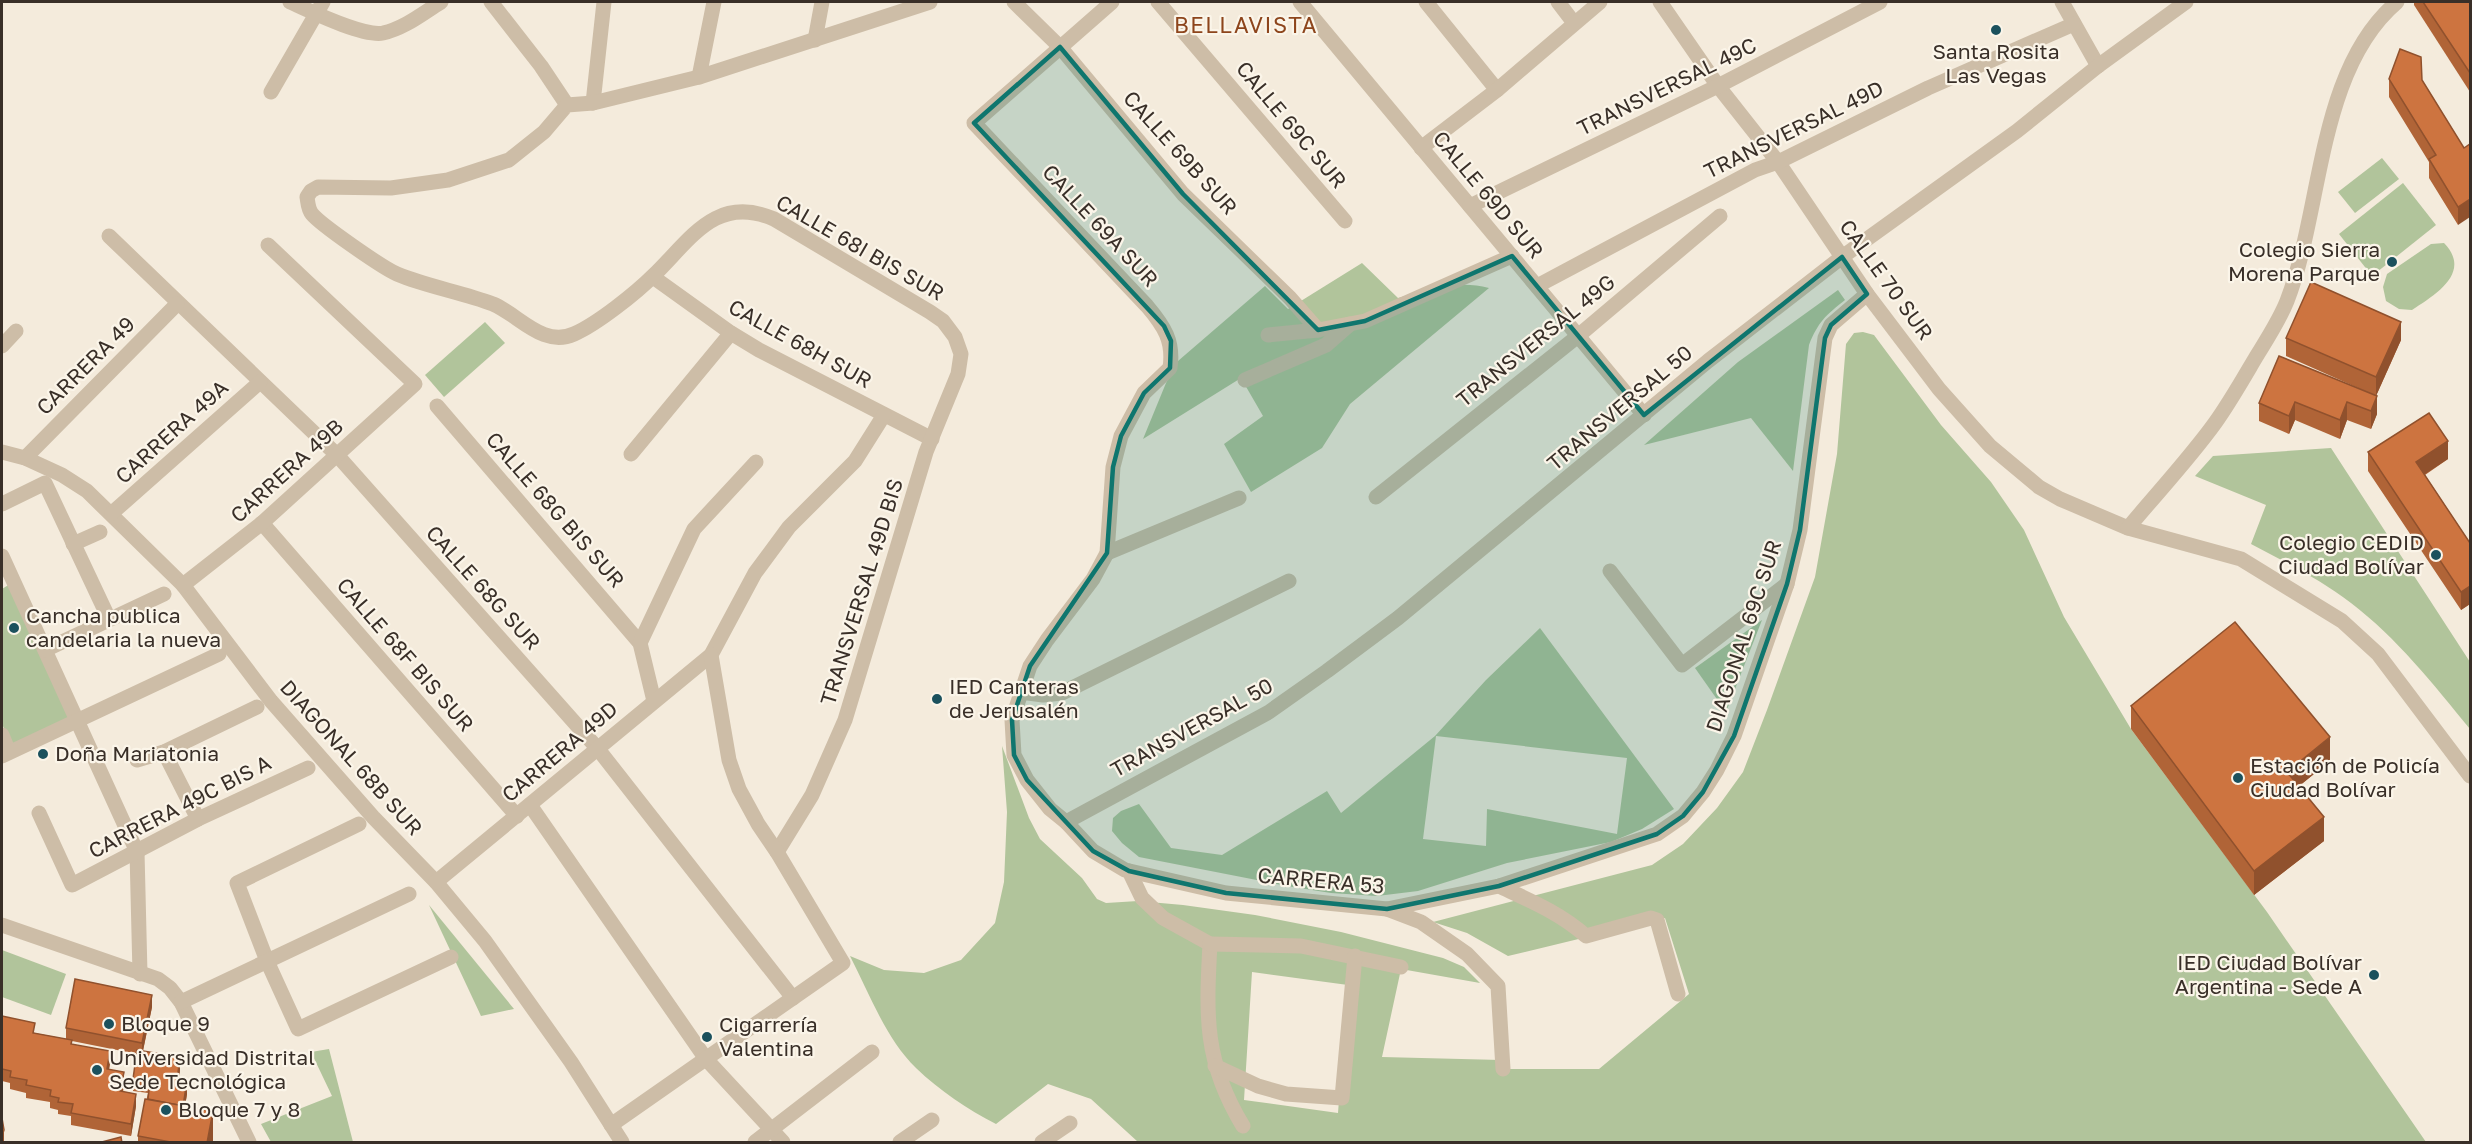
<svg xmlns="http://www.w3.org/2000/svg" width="2472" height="1144" viewBox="0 0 2472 1144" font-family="'Golos Text',sans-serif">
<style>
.green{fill:#b1c49b;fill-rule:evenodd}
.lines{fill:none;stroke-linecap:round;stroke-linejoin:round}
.minor{stroke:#cdbda7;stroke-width:15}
.wall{fill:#b06437}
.shaded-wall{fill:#90512d}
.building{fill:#cd7440;stroke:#90512d;stroke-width:1.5}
.marked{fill:#0f766e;fill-opacity:0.2;stroke:#0f766e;stroke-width:4.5;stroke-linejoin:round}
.poi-dot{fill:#1b515d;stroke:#fbf5e9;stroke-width:2}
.labels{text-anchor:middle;stroke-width:4.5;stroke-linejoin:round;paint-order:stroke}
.poi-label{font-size:21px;fill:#392f28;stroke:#fbf5e9;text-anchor:start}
.street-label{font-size:21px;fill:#392f28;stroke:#fbf5e9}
.neighbourhood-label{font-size:22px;letter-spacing:1.5px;fill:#8d451c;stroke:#fbf5e9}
</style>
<rect width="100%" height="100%" fill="#f4ebdc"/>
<g class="green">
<polygon points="2382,158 2399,179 2355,213 2338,192"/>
<polygon points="2403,183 2436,225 2372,276 2339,234"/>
<path d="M2444,243C2472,272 2437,294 2412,310L2399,309L2386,301L2383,287L2387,274L2431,244Z"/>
<path d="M1362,263L1398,298C1428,290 1457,279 1489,288L1350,404L1322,448L1251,492L1224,444L1263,416L1241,378L1143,439L1166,383L1178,361L1265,286L1288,309Z"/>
<path d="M1838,290L1845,300C1826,315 1818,322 1809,345L1793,471L1751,418L1644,445L1738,362Z"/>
<polygon points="485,322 505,343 444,397 425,375"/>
<path d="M1863,332L1874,335L1941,425L1991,482L2024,530L2064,617L2131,729L2267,912L2426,1142H1138L1091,1099L1048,1084L996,1124C967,1109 940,1091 916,1068C886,1039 869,993 850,956L884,970L924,973L961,960L995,923L1004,882L1007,812L1002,746L1029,818L1040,839L1082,878L1097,899L1106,903L1138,901L1183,905L1255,915L1341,932L1443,958L1464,967L1480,983L1401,969L1382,1057L1501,1060L1503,1069H1599L1689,994L1665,918L1508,956L1467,933L1433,922L1652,865L1683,844L1717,808L1743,772L1767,710L1815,577L1837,454L1846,344L1854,333ZM1252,972L1348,985L1338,1113L1244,1100Z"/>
<path d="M2331,448L2470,662V729C2434,685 2397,638 2351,603C2320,579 2285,562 2251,544L2266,505L2195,476L2213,456Z"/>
<polygon points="10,584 72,719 12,746 2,724 2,589"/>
<polygon points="1762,620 1726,712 1695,668"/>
<path d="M1540,628L1674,809L1642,829L1611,842L1507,863L1418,891L1377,896L1331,893L1287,886L1139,857L1122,843L1112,831L1113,818L1121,811L1139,804L1171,848L1222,855L1327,791L1341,813L1435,736L1486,680ZM1436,736L1627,758L1617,834L1487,809L1486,846L1423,839Z"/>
<polygon points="429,905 514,1009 481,1016"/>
<polygon points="2,950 66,974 51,1015 2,997"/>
<polygon points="329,1049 353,1142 271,1142 261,1124 332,1096 311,1052"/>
</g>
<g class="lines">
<g class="minor">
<path d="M290,2C310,11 363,37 383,33C405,28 423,13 441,2"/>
<polyline points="491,2 541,66 567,105"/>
<polyline points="1014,2 1060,47 1183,194 1290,298 1318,330"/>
<path d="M1112,2L974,123L1147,306C1164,326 1174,341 1170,368L1144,393L1121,436L1113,467L1107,553L1093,579L1047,640L1030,666L1012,720L1014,755L1027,780L1050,809L1066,822L1093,851L1125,870L1226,893L1387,909L1499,886L1657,834L1683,816L1703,792L1717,770L1734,736L1787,584L1800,530L1825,338L1831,325L1867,294"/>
<polyline points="1158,2 1345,221"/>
<polyline points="1300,2 1644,415"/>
<polyline points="1426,2 1497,90"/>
<polyline points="1558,2 1574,23"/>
<polyline points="1660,2 1718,86 1778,162 1867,294 1939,389 1990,446 2039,487 2060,499 2128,528 2241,559 2342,621 2378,654 2470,776"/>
<polyline points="2062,2 2098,66"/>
<polyline points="815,40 822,2"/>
<polyline points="699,77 714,2"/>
<polyline points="271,92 323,2"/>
<polyline points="593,103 604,2"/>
<polyline points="1421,148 1497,90 1600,2"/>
<polyline points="1470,206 1718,86 1880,2"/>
<polyline points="109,236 337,455 598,749 793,998"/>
<polyline points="653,277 731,333 759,350 932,439"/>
<polyline points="1537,286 1755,170 1778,162 1928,88 2074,24"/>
<polyline points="1268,335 1318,330 1365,321 1512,256"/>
<polyline points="2,346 16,331"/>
<polyline points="1245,380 1326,345 1350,324"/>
<polyline points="437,406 640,643 654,701"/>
<polyline points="2,452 25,458 62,475 87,491 183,585 271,701 373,817 436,882 485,941 571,1062 622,1142"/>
<polyline points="631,454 731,333"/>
<polyline points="25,458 177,304"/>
<polyline points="1376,497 1578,336 1720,216"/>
<polyline points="2,504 45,483 109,619"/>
<polyline points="112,513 260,382"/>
<polyline points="262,523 517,816"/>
<path d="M2128,528C2157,493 2189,459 2215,423C2230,402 2243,379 2256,357C2267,339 2279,321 2287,301C2323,208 2317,70 2397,2"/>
<polyline points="73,544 100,532"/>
<polyline points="1107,553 1239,498"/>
<polyline points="2,556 137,852 140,974"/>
<polyline points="1610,571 1682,665 1787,584"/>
<polyline points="183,585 262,523 415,384 268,245"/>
<polyline points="640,643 694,529 756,462"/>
<polyline points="45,650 164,594"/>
<polyline points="1021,692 1043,695 1062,693 1289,581"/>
<polyline points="2,735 9,752"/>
<polyline points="164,752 198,819"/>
<polyline points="2,756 219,654"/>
<polyline points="137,760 164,752 257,707"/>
<polyline points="530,805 706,1059 783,1142"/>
<polyline points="39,813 72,885 198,819 308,768"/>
<polyline points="1066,822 1269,712 1327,671 1398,618 1708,361 1842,257 2017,131 2098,66 2186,2"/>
<polyline points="359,824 237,883 267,961 298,1029 451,957"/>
<path d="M777,852L812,795L845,720L926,452L958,374L961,354L955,337L943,321L930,312L774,219C716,194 691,239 654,275C636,293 597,324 574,334C543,348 519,315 493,304C462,292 428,287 397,274C383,268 321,225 312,214C308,209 308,203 307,197L311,191L318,187L391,188L448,180L509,160L544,132L567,105L593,103L699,77L930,2"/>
<path d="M1129,871L1142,898L1163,918L1210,944C1206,1016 1204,1062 1243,1126"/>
<polyline points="436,882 711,655 755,573 789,527 855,461 884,415"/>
<path d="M1499,886C1531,901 1560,913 1586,936L1651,918L1657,920L1678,994"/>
<polyline points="1387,909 1421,922 1467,954 1498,986 1503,1069"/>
<polyline points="2,925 158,979 170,988 181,1002 249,1142"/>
<polyline points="1210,944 1301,946 1401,967"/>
<polyline points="181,1002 409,894"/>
<polyline points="1215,1066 1258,1086 1286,1094 1342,1098 1355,956"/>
<polyline points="611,1125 843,963 777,852 758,824 739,789 729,760 711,655"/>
<polyline points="755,1142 872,1052"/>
<polyline points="900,1142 932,1120"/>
<polyline points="1042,1142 1070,1123"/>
</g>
</g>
<g class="wall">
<polygon points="2414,2 2470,2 2470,92 2414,5"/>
<polygon points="2389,79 2422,80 2464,148 2458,225 2429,178 2429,162 2389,97"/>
<polygon points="2286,338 2401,340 2376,396 2286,356"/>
<polygon points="2279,356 2377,414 2371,429 2347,420 2340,439 2295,420 2289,434 2259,421 2259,403"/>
<polygon points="2368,452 2448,459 2425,475 2470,543 2470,604 2461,610 2368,471"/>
<polygon points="2131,706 2330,761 2299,786 2324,841 2254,895 2131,729"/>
<polygon points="152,1007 143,1051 180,1070 179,1080 187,1094 185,1106 213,1143 138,1143 138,1136 148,1093 133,1091 133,1079 137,1054 72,1041 72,1044 110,1063 109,1070 124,1085 123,1092 136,1106 131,1136 71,1125 71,1116 58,1114 58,1110 50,1108 50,1102 26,1098 26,1093 10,1089 10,1083 2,1081 2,1016 35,1033 66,1039 66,1028"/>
</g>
<g class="shaded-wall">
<polygon points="2470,199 2470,217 2458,225 2458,207"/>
<polygon points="2401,322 2401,340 2376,396 2376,377"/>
<polygon points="2377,396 2377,414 2371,429 2371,411"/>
<polygon points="2295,402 2295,420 2289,434 2289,416"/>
<polygon points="2347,402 2347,420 2340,439 2340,420"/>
<polygon points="2448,441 2448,459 2416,480 2416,462"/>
<polygon points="2470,586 2470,604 2461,610 2461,592"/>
<polygon points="2330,737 2330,761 2287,796 2287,772"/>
<polygon points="2324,817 2324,841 2254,895 2254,871"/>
<polygon points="152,995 152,1007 142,1055 142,1043"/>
<polygon points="110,1051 110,1063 107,1081 107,1069"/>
<polygon points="180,1057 180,1070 177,1092 177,1080"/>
<polygon points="124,1072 124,1085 120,1104 120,1091"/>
<polygon points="187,1081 187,1094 181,1131 181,1119"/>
<polygon points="136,1094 136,1106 131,1136 131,1124"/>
<polygon points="213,1111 213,1143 207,1143"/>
<polygon points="4,1130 4,1143 2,1143 2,1136"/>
</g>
<g class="building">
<polygon points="2423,2 2470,2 2470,73"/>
<polygon points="2400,49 2421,57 2422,80 2464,148 2470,144 2470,199 2458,207 2429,159 2436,155 2389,79"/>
<polygon points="2311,282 2401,322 2376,377 2286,338"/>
<polygon points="2279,356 2377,396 2371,411 2347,402 2340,420 2295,402 2289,416 2259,403"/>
<polygon points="2429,413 2448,441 2416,462 2470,543 2470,586 2461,592 2368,452"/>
<polygon points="2235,622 2330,737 2287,772 2324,817 2254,871 2131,706"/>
<polygon points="75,979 152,995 142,1043 66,1028"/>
<polygon points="2,1016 35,1023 33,1033 72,1040 71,1044 110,1051 107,1069 124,1072 120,1091 136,1094 131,1124 71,1113 73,1104 58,1102 59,1098 50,1096 51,1090 26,1085 27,1080 10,1077 11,1071 2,1069"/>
<polygon points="137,1050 180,1057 177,1080 187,1081 183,1106 148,1099 150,1081 133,1079"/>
<polygon points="145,1099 213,1111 207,1143 176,1143 138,1136"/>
<polygon points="2,1118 4,1130 2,1136"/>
<polygon points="121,1137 122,1143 98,1143"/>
</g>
<path class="marked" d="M1060,47L1183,194L1318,330L1365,321L1512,256L1644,415L1842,257L1867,294L1831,325L1825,338L1800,530L1787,584L1734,736L1703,792L1683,816L1657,834L1499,886L1387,909L1226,893L1129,871L1093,851L1027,780L1014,755L1012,720L1030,666L1107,553L1113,467L1121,436L1144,393L1170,368L1171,341L1164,326L974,123Z"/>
<g class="poi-dot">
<circle cx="1996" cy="30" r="6"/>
<circle cx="2392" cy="262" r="6"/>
<circle cx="2436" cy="555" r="6"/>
<circle cx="14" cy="628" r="6"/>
<circle cx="937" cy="699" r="6"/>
<circle cx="43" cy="754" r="6"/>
<circle cx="2238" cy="778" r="6"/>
<circle cx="2374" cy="975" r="6"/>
<circle cx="109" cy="1024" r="6"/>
<circle cx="707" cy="1037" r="6"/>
<circle cx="97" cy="1070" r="6"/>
<circle cx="166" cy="1110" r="6"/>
</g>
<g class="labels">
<g class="poi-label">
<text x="1996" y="59" text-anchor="middle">Santa Rosita<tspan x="1996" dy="24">Las Vegas</tspan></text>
<text x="2380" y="257" text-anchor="end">Colegio Sierra<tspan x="2380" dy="24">Morena Parque</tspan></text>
<text x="2424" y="550" text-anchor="end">Colegio CEDID<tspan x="2424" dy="24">Ciudad Bolívar</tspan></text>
<text x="26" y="623">Cancha publica<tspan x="26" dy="24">candelaria la nueva</tspan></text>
<text x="949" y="694">IED Canteras<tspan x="949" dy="24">de Jerusalén</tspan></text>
<text x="55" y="761">Doña Mariatonia</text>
<text x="2250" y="773">Estación de Policía<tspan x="2250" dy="24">Ciudad Bolívar</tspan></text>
<text x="2362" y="970" text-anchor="end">IED Ciudad Bolívar<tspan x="2362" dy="24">Argentina - Sede A</tspan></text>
<text x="121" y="1031">Bloque 9</text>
<text x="719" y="1032">Cigarrería<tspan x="719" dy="24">Valentina</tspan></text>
<text x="109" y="1065">Universidad Distrital<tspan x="109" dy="24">Sede Tecnológica</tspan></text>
<text x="178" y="1117">Bloque 7 y 8</text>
</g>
<g class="street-label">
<text transform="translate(1667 87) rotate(-26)" y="7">TRANSVERSAL 49C</text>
<text transform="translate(1291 125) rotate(50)" y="7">CALLE 69C SUR</text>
<text transform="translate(1794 130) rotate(-26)" y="7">TRANSVERSAL 49D</text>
<text transform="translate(1180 153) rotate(48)" y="7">CALLE 69B SUR</text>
<text transform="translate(1488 195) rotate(50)" y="7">CALLE 69D SUR</text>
<text transform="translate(1100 226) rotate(47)" y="7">CALLE 69A SUR</text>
<text transform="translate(860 248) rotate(30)" y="7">CALLE 68I BIS SUR</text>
<text transform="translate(1886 280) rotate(54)" y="7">CALLE 70 SUR</text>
<text transform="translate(1536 341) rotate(-39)" y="7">TRANSVERSAL 49G</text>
<text transform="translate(800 344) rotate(29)" y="7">CALLE 68H SUR</text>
<text transform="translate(86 366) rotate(-45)" y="7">CARRERA 49</text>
<text transform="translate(1620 408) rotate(-40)" y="7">TRANSVERSAL 50</text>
<text transform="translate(172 432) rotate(-42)" y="7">CARRERA 49A</text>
<text transform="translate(287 471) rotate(-42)" y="7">CARRERA 49B</text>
<text transform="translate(555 510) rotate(49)" y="7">CALLE 68G BIS SUR</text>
<text transform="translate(483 588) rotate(48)" y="7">CALLE 68G SUR</text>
<text transform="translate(862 592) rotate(-73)" y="7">TRANSVERSAL 49D BIS</text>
<text transform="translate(1744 636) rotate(-72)" y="7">DIAGONAL 69C SUR</text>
<text transform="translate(405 655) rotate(49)" y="7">CALLE 68F BIS SUR</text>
<text transform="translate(1192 728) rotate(-29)" y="7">TRANSVERSAL 50</text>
<text transform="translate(560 752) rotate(-40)" y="7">CARRERA 49D</text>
<text transform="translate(351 758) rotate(48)" y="7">DIAGONAL 68B SUR</text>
<text transform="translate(180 807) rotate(-27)" y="7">CARRERA 49C BIS A</text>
<text transform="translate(1321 881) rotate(5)" y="7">CARRERA 53</text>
</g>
<g class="neighbourhood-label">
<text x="1246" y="33">BELLAVISTA</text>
</g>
</g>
<rect width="2472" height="1144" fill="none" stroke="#392f28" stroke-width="6"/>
</svg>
